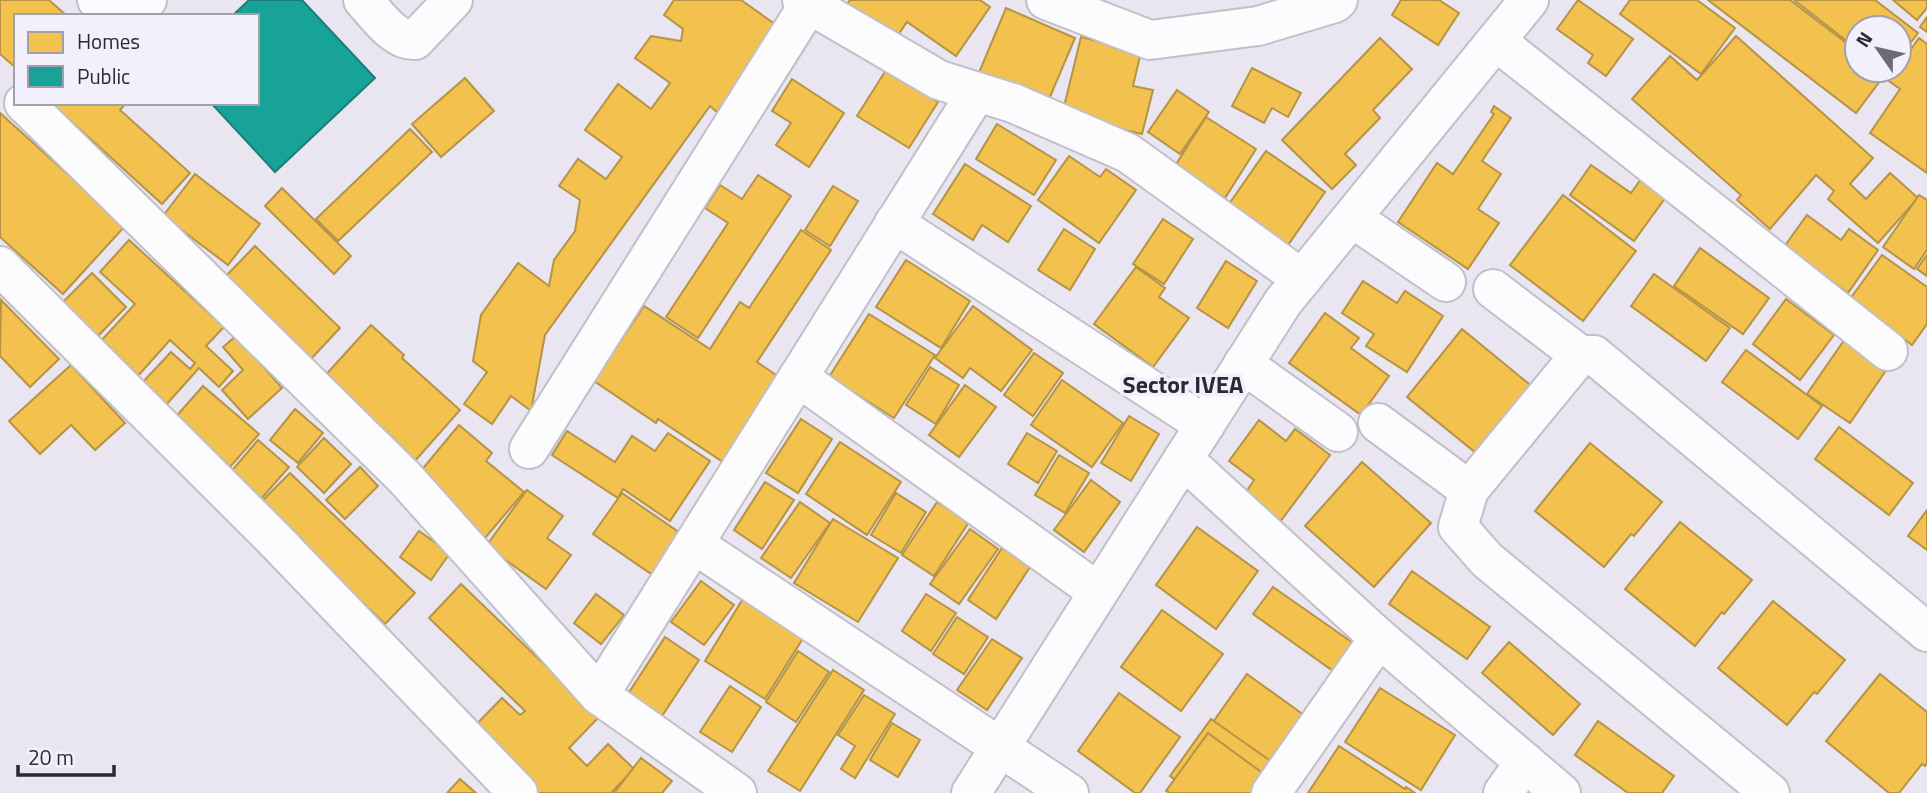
<svg xmlns="http://www.w3.org/2000/svg" width="1927" height="793" viewBox="0 0 1927 793" font-family="'Titillium Web',sans-serif">
<style>
.homes{fill:#f2c14e;stroke:#b69345;stroke-width:2}
.public{fill:#17a398;stroke:#1d7e79;stroke-width:2}
.lines{fill:none;stroke-linecap:round;stroke-linejoin:round}
.minor-casing{stroke:#c1bfc8;stroke-width:42}
.minor{stroke:#fcfbfd;stroke-width:38}
.labels{text-anchor:middle;stroke-width:7;stroke-linejoin:round;paint-order:stroke}
.quarter-label{font-size:24px;font-weight:bold;fill:#2b2931;stroke:#f3f0fd}
</style>
<rect width="100%" height="100%" fill="#e9e6f2"/>
<g class="homes">
<polygon points="0,0 49,0 67,16 16,16 16,68 0,54"/>
<polygon points="674,0 741,0 779,27 717,112 710,106 545,335 531,411 511,396 492,424 464,404 487,372 473,361 481,315 518,263 549,286 554,260 575,231 580,200 559,186 578,159 606,179 622,157 585,130 618,84 651,109 670,83 635,58 651,36 681,41 683,29 664,15"/>
<polygon points="850,0 980,0 990,7 956,56 907,22 896,38 847,4"/>
<polygon points="1401,0 1439,0 1459,13 1438,45 1392,15"/>
<polygon points="1578,0 1633,39 1606,76 1588,63 1593,55 1557,29"/>
<polygon points="1630,0 1697,0 1735,28 1701,74 1620,14"/>
<polygon points="1708,0 1790,0 1857,51 1857,70 1882,70 1886,73 1856,113"/>
<polygon points="1794,0 1875,0 1918,33 1899,58 1899,28 1857,28 1857,49"/>
<polygon points="1893,0 1927,0 1927,8 1917,20"/>
<polygon points="1006,8 1075,38 1047,104 978,75"/>
<polygon points="1927,17 1927,32 1920,27"/>
<polygon points="1736,36 1873,158 1850,184 1866,199 1890,173 1918,198 1878,243 1828,199 1834,191 1816,175 1770,229 1737,200 1741,195 1632,99 1670,56 1697,80"/>
<polygon points="1081,37 1141,52 1133,86 1153,90 1142,134 1062,115"/>
<polygon points="1380,38 1412,69 1373,110 1380,118 1345,154 1356,165 1332,189 1282,140"/>
<polygon points="1919,38 1927,44 1927,173 1870,133 1900,89 1889,81 1896,70 1899,70 1899,66"/>
<polygon points="1252,68 1301,93 1288,117 1272,108 1264,123 1232,106"/>
<polygon points="886,70 938,102 909,148 857,116"/>
<polygon points="465,78 494,111 441,157 412,124"/>
<polygon points="792,79 844,113 809,167 776,145 791,123 772,111"/>
<polygon points="1177,90 1209,112 1180,154 1148,132"/>
<polygon points="51,103 126,103 120,110 190,173 162,204"/>
<polygon points="1494,106 1511,118 1482,161 1501,174 1478,209 1499,223 1468,269 1398,222 1437,163 1453,174 1494,114 1491,112"/>
<polygon points="0,113 125,226 63,294 0,237"/>
<polygon points="1206,117 1256,149 1225,198 1175,166"/>
<polygon points="997,124 1056,160 1034,195 976,159"/>
<polygon points="410,129 432,152 338,241 316,219"/>
<polygon points="1266,151 1325,192 1288,245 1229,204"/>
<polygon points="1069,156 1100,177 1106,169 1136,190 1099,243 1038,200"/>
<polygon points="965,164 1031,206 1008,242 982,225 973,240 933,214"/>
<polygon points="1591,165 1631,193 1646,172 1671,190 1634,241 1570,195"/>
<polygon points="195,174 260,224 228,265 163,216"/>
<polygon points="758,175 791,196 698,338 666,317 728,223 705,208 720,185 742,199"/>
<polygon points="833,186 858,201 830,246 805,230"/>
<polygon points="282,188 351,256 334,274 265,206"/>
<polygon points="1563,195 1636,251 1583,321 1510,265"/>
<polygon points="1919,195 1927,200 1927,250 1914,269 1883,247"/>
<polygon points="1807,215 1841,240 1849,229 1878,250 1848,293 1784,247"/>
<polygon points="1163,219 1193,239 1164,284 1133,264"/>
<polygon points="1064,229 1095,249 1070,290 1038,270"/>
<polygon points="801,230 831,250 757,362 782,379 726,464 658,419 656,423 594,381 644,306 710,349 740,302 749,308"/>
<polygon points="129,240 224,327 206,346 233,371 219,387 199,368 166,405 142,383 171,352 190,369 195,363 170,340 137,377 99,343 135,304 100,272"/>
<polygon points="255,246 340,328 309,361 224,278"/>
<polygon points="1700,248 1769,298 1743,334 1674,286"/>
<polygon points="1882,255 1927,287 1927,324 1912,345 1850,299"/>
<polygon points="1927,255 1927,276 1917,269"/>
<polygon points="906,260 970,301 941,348 876,307"/>
<polygon points="1226,261 1257,281 1228,328 1197,308"/>
<polygon points="1136,267 1165,288 1159,297 1189,318 1153,367 1094,324"/>
<polygon points="92,273 126,307 96,338 61,304"/>
<polygon points="1654,274 1730,328 1706,361 1631,306"/>
<polygon points="1363,281 1397,303 1405,291 1443,316 1407,372 1366,346 1374,334 1342,313"/>
<polygon points="1786,299 1834,335 1800,380 1753,344"/>
<polygon points="1,300 59,359 30,387 0,356"/>
<polygon points="973,306 1032,350 1001,391 970,368 963,378 935,358"/>
<polygon points="1325,313 1359,338 1351,348 1389,376 1361,415 1289,363"/>
<polygon points="869,314 935,355 894,418 829,377"/>
<polygon points="371,325 404,355 402,358 460,410 414,462 322,379"/>
<polygon points="1462,329 1534,388 1476,453 1407,397"/>
<polygon points="236,336 282,388 248,419 222,390 243,370 223,347"/>
<polygon points="1847,336 1889,366 1850,423 1807,394"/>
<polygon points="1746,350 1822,406 1798,439 1722,382"/>
<polygon points="1034,353 1063,373 1033,416 1004,395"/>
<polygon points="71,365 125,423 95,450 71,425 40,454 9,421"/>
<polygon points="930,367 959,385 936,424 906,405"/>
<polygon points="1062,380 1123,423 1092,467 1031,425"/>
<polygon points="965,385 996,407 959,457 929,435"/>
<polygon points="203,386 259,434 229,468 173,420"/>
<polygon points="295,409 323,433 298,463 270,440"/>
<polygon points="1129,416 1159,434 1131,481 1101,463"/>
<polygon points="801,419 832,439 798,493 766,473"/>
<polygon points="1259,420 1286,441 1295,429 1330,455 1280,522 1244,495 1254,480 1229,461"/>
<polygon points="459,425 492,453 486,461 524,492 485,538 415,478"/>
<polygon points="1839,427 1913,483 1889,515 1815,459"/>
<polygon points="567,431 615,462 632,436 655,451 668,433 710,461 670,521 623,489 618,498 552,455"/>
<polygon points="1027,433 1057,451 1038,483 1008,464"/>
<polygon points="324,438 351,464 324,493 297,467"/>
<polygon points="258,440 289,467 260,500 229,474"/>
<polygon points="840,442 901,482 867,535 806,494"/>
<polygon points="1590,443 1662,502 1634,536 1631,534 1604,567 1535,511"/>
<polygon points="1059,455 1089,473 1065,513 1035,495"/>
<polygon points="1362,462 1431,523 1374,587 1305,526"/>
<polygon points="360,467 378,486 345,519 326,500"/>
<polygon points="290,473 415,593 385,624 260,503"/>
<polygon points="1091,480 1120,502 1084,552 1054,530"/>
<polygon points="765,482 794,500 762,549 734,530"/>
<polygon points="527,490 563,516 547,538 571,555 546,589 486,546"/>
<polygon points="622,493 686,537 657,578 593,534"/>
<polygon points="896,493 926,512 901,553 871,535"/>
<polygon points="800,502 830,523 791,578 761,558"/>
<polygon points="937,502 969,522 934,576 902,555"/>
<polygon points="1927,510 1927,550 1908,536"/>
<polygon points="833,519 898,558 858,622 794,583"/>
<polygon points="1680,522 1752,580 1724,614 1722,612 1695,646 1625,589"/>
<polygon points="1197,527 1258,571 1216,629 1156,585"/>
<polygon points="970,529 998,549 959,604 930,584"/>
<polygon points="419,531 450,553 431,580 400,557"/>
<polygon points="1002,548 1030,567 996,619 968,600"/>
<polygon points="1412,571 1490,627 1467,659 1389,604"/>
<polygon points="701,581 734,605 704,645 671,622"/>
<polygon points="461,584 599,717 569,748 587,766 608,744 634,769 611,793 528,793 467,734 502,698 520,715 525,711 429,618"/>
<polygon points="1273,587 1353,643 1333,671 1253,614"/>
<polygon points="596,594 624,615 601,644 574,623"/>
<polygon points="926,594 956,613 931,651 902,631"/>
<polygon points="744,597 805,635 765,699 705,661"/>
<polygon points="1773,601 1845,660 1817,694 1814,692 1787,725 1718,668"/>
<polygon points="1162,610 1223,654 1181,711 1121,667"/>
<polygon points="957,617 988,637 964,674 933,654"/>
<polygon points="665,637 699,660 660,719 626,697"/>
<polygon points="992,639 1022,658 987,710 957,690"/>
<polygon points="1509,642 1580,704 1553,735 1482,673"/>
<polygon points="798,651 829,672 796,722 766,702"/>
<polygon points="833,670 864,690 800,791 768,771"/>
<polygon points="1247,674 1308,718 1267,775 1206,732"/>
<polygon points="1880,674 1927,712 1927,763 1925,766 1922,764 1899,793 1889,793 1826,741"/>
<polygon points="730,686 761,707 732,752 700,732"/>
<polygon points="1380,688 1455,735 1421,790 1345,742"/>
<polygon points="1119,693 1180,737 1140,793 1135,793 1078,751"/>
<polygon points="864,695 895,714 855,778 841,769 855,746 838,735"/>
<polygon points="1211,719 1272,762 1250,793 1193,793 1170,776"/>
<polygon points="1598,721 1674,776 1662,793 1628,793 1575,755"/>
<polygon points="892,723 920,740 898,777 870,760"/>
<polygon points="1208,733 1268,777 1257,793 1170,793 1166,791"/>
<polygon points="1339,746 1405,789 1406,787 1415,793 1308,793"/>
<polygon points="641,758 672,781 662,793 614,793"/>
<polygon points="460,779 476,793 447,793"/>
</g>
<polygon class="public" points="249,0 302,0 375,78 275,172 211,103 257,103 257,16 232,16"/>
<g class="lines">
<g class="minor-casing">
<g id="minor">
<path d="M97,0C117,16 128,21 147,0"/>
<path d="M363,0C376,14 395,42 415,40L453,0"/>
<polyline points="802,0 939,80 1013,103 1128,153 1302,279"/>
<polyline points="1046,0 1150,40 1258,26 1335,3 1338,0"/>
<polyline points="1496,41 1888,351"/>
<polyline points="24,103 405,478 599,695 737,793"/>
<polyline points="1352,218 1446,282"/>
<polyline points="894,223 1205,425"/>
<polyline points="0,266 272,537 518,793"/>
<polyline points="1493,289 1580,355"/>
<polyline points="1243,364 1338,432"/>
<polyline points="798,377 1098,592"/>
<polyline points="1378,423 1469,490"/>
<polyline points="529,449 809,4"/>
<polyline points="1183,459 1379,638 1561,793"/>
<polyline points="694,544 1069,793"/>
<polyline points="599,695 977,92"/>
<polyline points="971,793 1283,302 1529,0"/>
<polyline points="1271,793 1379,638"/>
<polyline points="1503,793 1525,762"/>
<polyline points="1770,793 1487,560 1458,527 1469,490 1580,355 1594,355 1927,632"/>
</g>
</g>
<use href="#minor" class="minor"/>
</g>
<g class="labels">
<g class="quarter-label">
<text x="1183" y="393">Sector IVEA</text>
</g>
</g>
<rect x="14" y="14" width="245" height="91" fill="#f3f0fd" stroke="#a3a0ab" stroke-width="2"/>
<rect x="28" y="32" width="35" height="21" fill="#f2c14e" stroke="#a3a0ab" stroke-width="2"/>
<text x="77" y="49" font-size="21" fill="#2b2931">Homes</text>
<rect x="28" y="66" width="35" height="21" fill="#17a398" stroke="#a3a0ab" stroke-width="2"/>
<text x="77" y="84" font-size="21" fill="#2b2931">Public</text>
<g transform="translate(1878 49) rotate(304)"><circle r="33" fill="#f3f0fd" stroke="#a3a0ab" stroke-width="2"/>
<path d="M0-5L12 26L0 18L-12 26Z" fill="#6e6b75"/>
<text y="-10" font-size="19" font-weight="bold" text-anchor="middle" fill="#2b2931">N</text>
</g>
<path d="M18 765v10h96v-10" fill="none" stroke="#2b2931" stroke-width="3.5"/>
<text x="28" y="765" font-size="21" fill="#2b2931" stroke="#f3f0fd" stroke-width="5" paint-order="stroke">20 m</text>
</svg>
